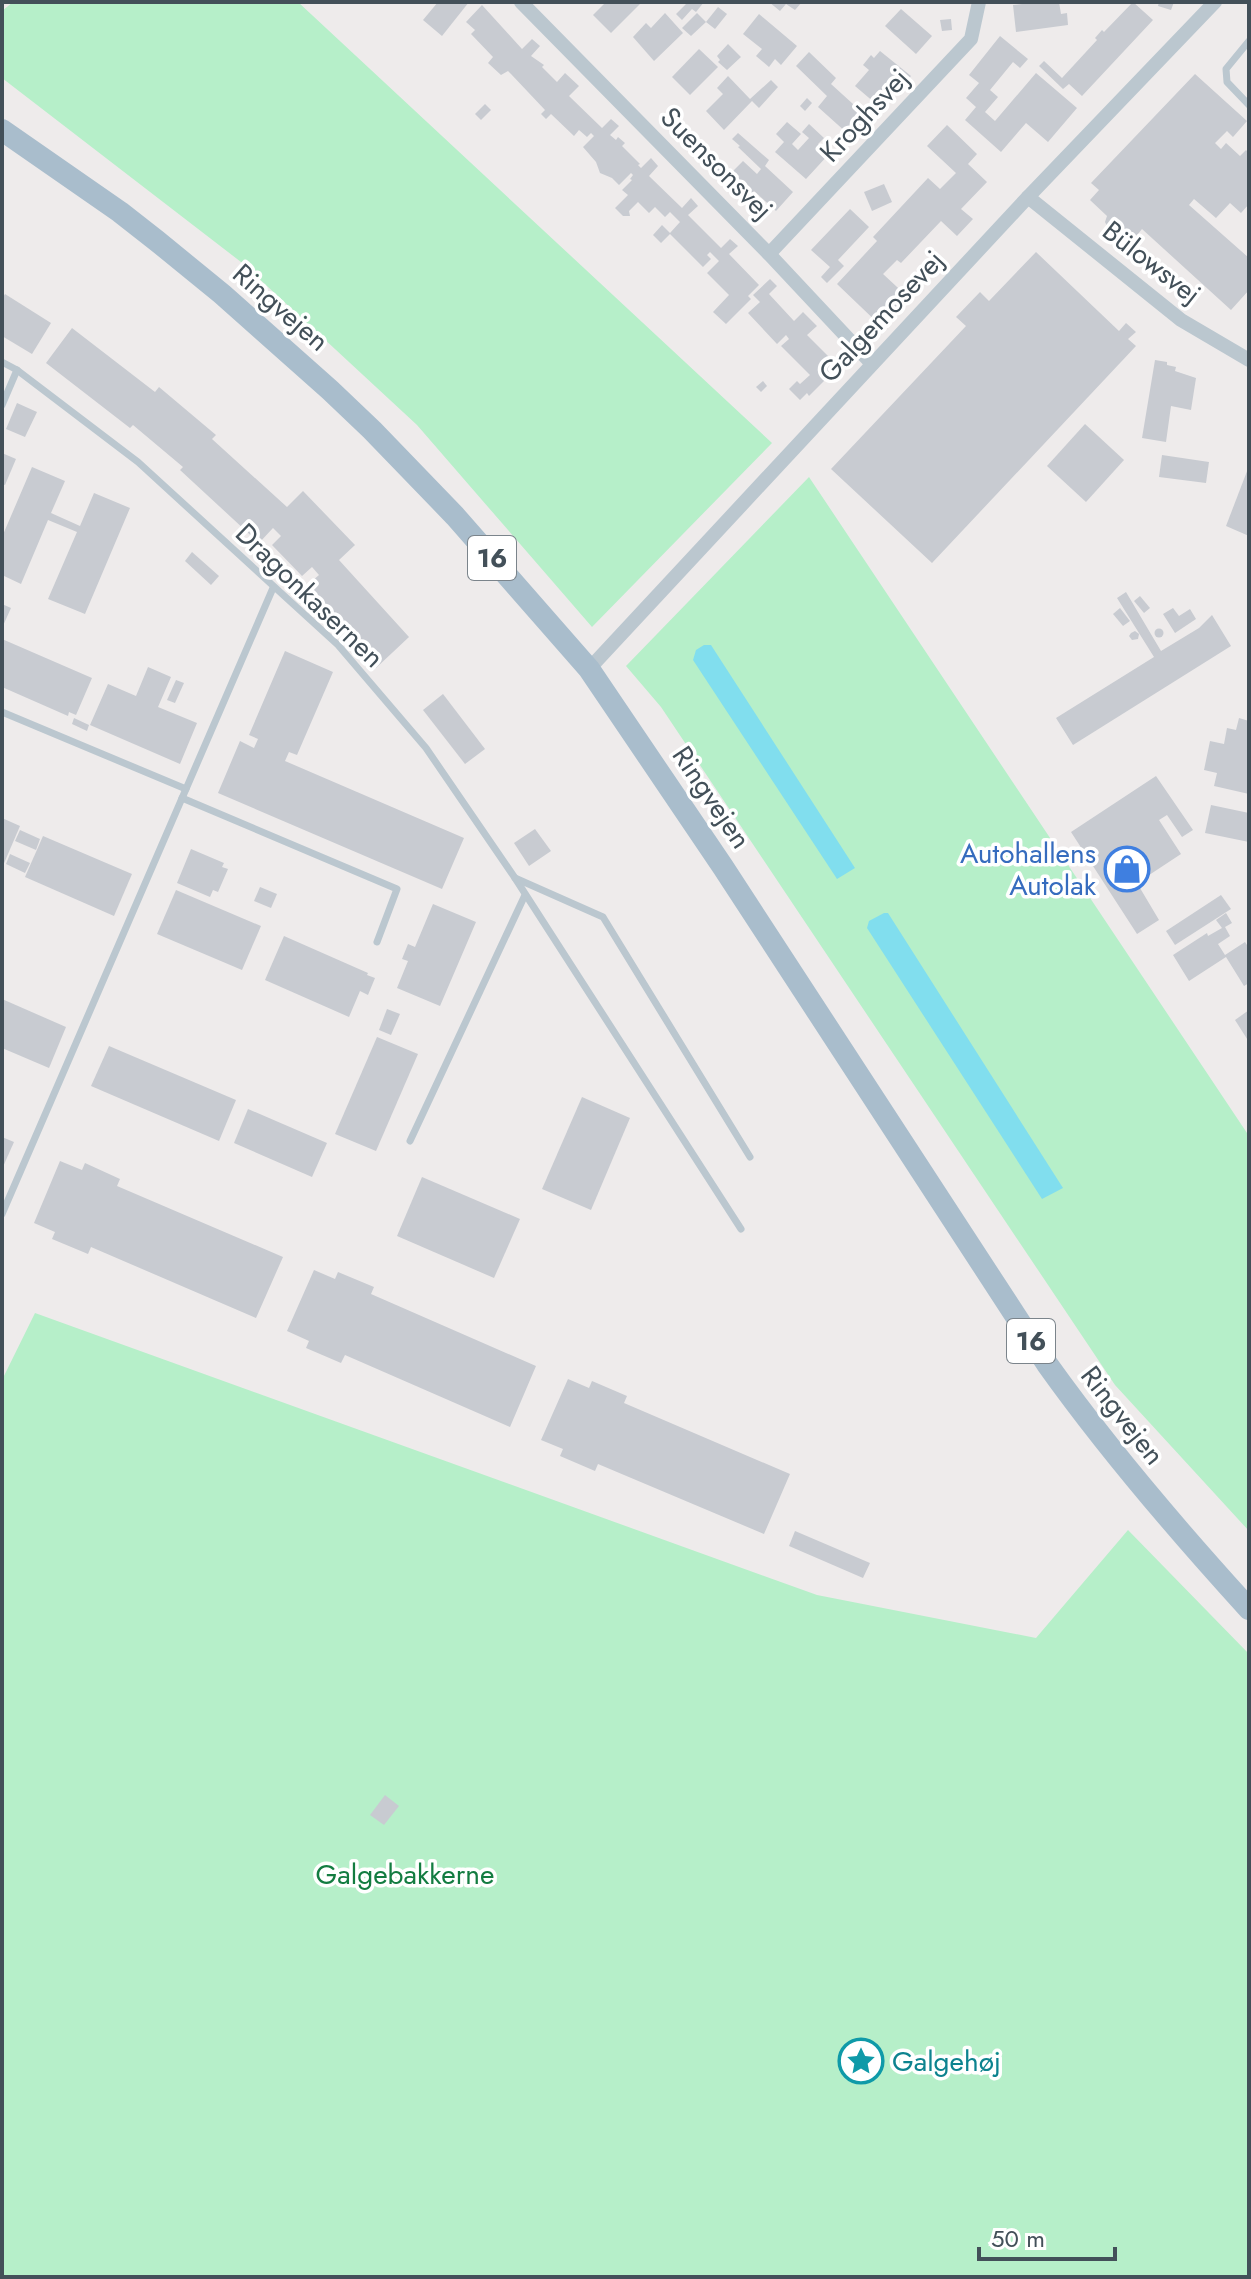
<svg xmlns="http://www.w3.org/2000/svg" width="1251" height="2279" viewBox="0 0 1251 2279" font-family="Jost,sans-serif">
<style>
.green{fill:#b6efc9}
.water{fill:#81deee}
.building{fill:#c8cbd1}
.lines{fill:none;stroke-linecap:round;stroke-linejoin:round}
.lane{stroke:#bbc7cf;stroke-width:7}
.street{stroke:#bbc7cf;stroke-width:14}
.primary{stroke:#a9bdcc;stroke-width:22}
.labels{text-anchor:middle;stroke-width:7;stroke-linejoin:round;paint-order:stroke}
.shield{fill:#fff;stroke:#7b848b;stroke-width:2}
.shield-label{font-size:26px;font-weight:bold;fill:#435059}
.street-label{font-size:28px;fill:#435059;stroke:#fff}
.shop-label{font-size:28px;fill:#366cbe;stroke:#fff;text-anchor:end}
.park-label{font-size:28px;fill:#137c41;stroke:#fff}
.culture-label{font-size:28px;fill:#0d838f;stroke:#fff;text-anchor:start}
</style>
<rect width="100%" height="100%" fill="#eeebeb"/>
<g class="green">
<polygon points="13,2 298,2 772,443 592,627 417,425 241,262 2,78 2,11"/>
<polygon points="809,477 1249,1136 1249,1531 1115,1385 661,707 626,666"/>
<polygon points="35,1313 817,1595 1036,1638 1128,1530 1249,1654 1249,2277 2,2277 2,1380"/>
</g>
<g class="water">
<polygon points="704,645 711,645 855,868 837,879 693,660 696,650"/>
<polygon points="884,913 888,913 1063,1188 1042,1199 867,928 869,921"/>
</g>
<g class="building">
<polygon points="438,2 469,2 442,36 423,20"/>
<polygon points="606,2 642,2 611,33 593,15"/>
<polygon points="684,2 704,2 696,12 692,9 682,20 676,14 686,4"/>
<polygon points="769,2 802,2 795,10 786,4 780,11"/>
<polygon points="1038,2 1059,2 1061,14 1067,13 1068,25 1016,32 1013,5"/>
<polygon points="1133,2 1153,20 1082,96 1069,84 1063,89 1039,66 1044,61 1062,78 1097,40 1095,38 1102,30 1104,32"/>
<polygon points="1159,2 1174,2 1171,10 1158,6"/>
<polygon points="482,5 522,49 532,39 540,46 531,56 544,65 542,67 557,82 565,73 579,86 569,96 602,128 611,119 619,126 610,135 616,140 618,137 625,143 622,146 640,164 638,165 641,168 651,158 658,166 649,176 682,208 691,198 698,206 688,215 721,248 730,239 738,246 729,254 759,285 748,296 751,299 726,324 713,312 729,295 707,273 719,261 710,252 707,255 711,259 703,267 670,234 661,243 653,235 662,225 670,233 680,222 670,212 665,217 655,207 649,213 638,202 629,211 630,216 623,216 615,208 628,195 622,190 632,180 630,179 633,175 631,173 619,185 612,178 600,173 596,162 583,147 594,136 591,133 587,137 579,130 574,136 551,114 546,119 541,114 545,110 511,74 508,71 501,75 488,63 493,57 471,34 475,30 466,22"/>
<polygon points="718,7 727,14 715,29 706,22"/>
<polygon points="901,9 932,36 916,54 885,26"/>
<polygon points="665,13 683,33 654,61 633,37 646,23 651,28"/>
<polygon points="697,13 706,22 691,36 682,28"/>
<polygon points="759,14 797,46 781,65 775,59 769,67 756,56 762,49 743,34"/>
<polygon points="951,19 952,30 942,31 940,20"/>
<polygon points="1000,36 1028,59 1020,68 1013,62 990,90 998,97 985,112 995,121 1036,73 1077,108 1048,142 1026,123 1001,152 965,120 976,107 966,98 979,83 969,75"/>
<polygon points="728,44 741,57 727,70 718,62 720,60 717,56"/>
<polygon points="699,49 718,67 690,95 672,77"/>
<polygon points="880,51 911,76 902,86 895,80 875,103 855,86 869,70 863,65 871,55 874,58"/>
<polygon points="809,52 836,78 831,84 864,114 847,133 818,107 827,96 796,66"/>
<polygon points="1195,74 1247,121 1233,137 1227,131 1215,143 1221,149 1226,143 1240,156 1246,150 1249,153 1249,204 1241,213 1230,203 1216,218 1194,199 1189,205 1249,258 1249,290 1231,310 1142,229 1133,240 1119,227 1113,229 1108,228 1105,222 1107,216 1090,200 1099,190 1091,183"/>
<polygon points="728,76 750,99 771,80 778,87 759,108 752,101 724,130 706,111 723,94 717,88"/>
<polygon points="807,98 812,103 805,111 800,106"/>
<polygon points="485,104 491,110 481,120 475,114"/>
<polygon points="787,122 801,134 792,144 798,150 809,138 802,132 809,124 824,138 818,144 829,154 806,179 775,152 784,142 776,134"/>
<polygon points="947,125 977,154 968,164 987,182 961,209 973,219 957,236 941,221 901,263 897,260 883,274 910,299 883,328 837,284 877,241 873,237 928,178 940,189 956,173 927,146"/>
<polygon points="738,133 769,160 765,166 793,192 776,211 754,191 752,193 760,200 754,207 730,186 739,176 733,171 743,161 757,174 761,169 738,147 740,146 732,139"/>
<polygon points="716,165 723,172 718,177 711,171"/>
<polygon points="884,184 892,202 872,211 864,192"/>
<polygon points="850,209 869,227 838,260 844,266 827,283 821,277 830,267 811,250"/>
<polygon points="1036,252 1119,331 1126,323 1136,332 1128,339 1136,346 932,563 831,469 966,326 956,317 980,292 989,301"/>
<polygon points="770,279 777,286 769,294 794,321 803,312 817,326 807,335 836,364 825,375 827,378 809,396 807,393 800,400 789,389 797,381 800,384 810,375 781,346 789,339 786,335 777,344 748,313 760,302 753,295"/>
<polygon points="5,294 51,323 32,354 2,336 2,299"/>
<polygon points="72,328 155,392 159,387 216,435 212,439 287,507 303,491 355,545 339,560 409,637 376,668 304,588 319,575 312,567 302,576 272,545 281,536 273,528 259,543 180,470 183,467 133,425 130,428 46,363"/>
<polygon points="1155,360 1167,362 1167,365 1176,367 1175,371 1196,378 1191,410 1171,406 1166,442 1142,438"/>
<polygon points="763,381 767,386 761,392 756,387"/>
<polygon points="17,403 37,412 25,437 6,429"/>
<polygon points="1085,424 1124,460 1086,502 1047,466"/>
<polygon points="2,453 16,459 5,485 2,484"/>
<polygon points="1162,455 1209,462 1206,483 1159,477"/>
<polygon points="1249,466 1249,536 1226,526"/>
<polygon points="32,467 65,481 51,513 80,526 94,493 130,508 85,614 48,599 77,532 48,520 21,584 2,575 2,537"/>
<polygon points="192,552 219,576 211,585 185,561"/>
<polygon points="1126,592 1161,651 1199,628 1212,615 1231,646 1073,745 1056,718 1154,657 1117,598"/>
<polygon points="1140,596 1150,608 1144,613 1134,601"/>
<polygon points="2,604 11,608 2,628"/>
<polygon points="1120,608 1130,621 1123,626 1113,614"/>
<polygon points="1173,608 1179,616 1190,609 1196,619 1175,633 1163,614"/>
<circle cx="1159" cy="633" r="4.5"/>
<polygon points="1135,631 1139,634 1138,639 1132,640 1129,636 1131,633"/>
<polygon points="2,639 92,678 76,715 69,712 68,716 2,687"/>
<polygon points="285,651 333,672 297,755 289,752 285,761 464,838 442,889 218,793 240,741 254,748 258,739 249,735"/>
<polygon points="148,667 171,677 158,707 197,723 180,764 90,725 108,684 136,696"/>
<polygon points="176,680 184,683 175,703 167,700"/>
<polygon points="443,694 485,749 465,764 423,710"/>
<polygon points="74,718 89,725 87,731 72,724"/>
<polygon points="1239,718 1249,721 1249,794 1214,786 1217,773 1204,770 1210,741 1224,744 1227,728 1236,730"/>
<polygon points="1156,776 1193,830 1182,837 1167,815 1159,820 1181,854 1137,883 1159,920 1137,934 1071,832"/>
<polygon points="1211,805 1249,813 1249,842 1205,833"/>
<polygon points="2,818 20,826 2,868"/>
<polygon points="535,829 551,851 529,866 514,843"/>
<polygon points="20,830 40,839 36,850 15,841"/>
<polygon points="43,836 132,874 114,916 25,877"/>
<polygon points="191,849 224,863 222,867 228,869 218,892 213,890 210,897 177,883"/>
<polygon points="10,854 30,863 25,873 6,864"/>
<polygon points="260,887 277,894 271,908 254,901"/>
<polygon points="176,890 261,926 242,970 157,934"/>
<polygon points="1221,895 1231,909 1175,945 1166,931"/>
<polygon points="433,904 476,922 440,1006 397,988 408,961 402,959 408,944 415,947"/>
<polygon points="1226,913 1232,923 1225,927 1230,936 1218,944 1225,955 1245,942 1249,948 1249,983 1244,986 1226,957 1189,981 1173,955 1207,933 1208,936 1222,928 1216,920"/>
<polygon points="284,936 368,973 367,975 375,978 368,995 360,991 349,1017 265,980"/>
<polygon points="2,999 66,1027 49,1068 2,1048"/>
<polygon points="387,1009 400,1014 391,1035 379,1030"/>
<polygon points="1249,1010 1249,1042 1235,1020"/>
<polygon points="377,1037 418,1054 376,1151 335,1134"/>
<polygon points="109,1046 236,1100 219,1141 91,1086"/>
<polygon points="582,1097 630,1118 591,1210 542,1189"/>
<polygon points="248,1109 327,1143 312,1177 234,1143"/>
<polygon points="2,1137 14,1142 2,1169"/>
<polygon points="60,1161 82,1170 85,1163 120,1179 117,1186 283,1257 256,1318 91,1247 88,1254 52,1239 55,1232 34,1223"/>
<polygon points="422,1177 520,1219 494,1278 397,1236"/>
<polygon points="314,1270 335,1279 338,1272 374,1287 371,1294 536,1366 510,1427 345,1355 341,1363 306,1348 309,1341 287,1331"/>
<polygon points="568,1379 589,1388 592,1381 627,1396 624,1403 790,1474 764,1534 598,1464 595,1471 560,1456 563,1449 541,1440"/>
<polygon points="795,1531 870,1563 863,1578 789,1546"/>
<polygon points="385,1795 399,1806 384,1825 370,1815"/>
</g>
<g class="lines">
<g class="lane">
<polyline points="1249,41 1226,69 1227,82 1249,105"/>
<polyline points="2,362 17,370 138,462 338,645 426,748 515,878 741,1229"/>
<polyline points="2,405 17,370"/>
<polyline points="2,712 186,789"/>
<polyline points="182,798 397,889 377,942"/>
<polyline points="515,878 603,917 750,1157"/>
<polyline points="410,1141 525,895"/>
<polyline points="2,1214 273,588"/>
</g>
<g class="street">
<polyline points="521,2 769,254 872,364"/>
<polyline points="1028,197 1181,320 1249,360"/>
<polyline points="769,254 971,39 979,2"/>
<polyline points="589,669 1028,197 1215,2"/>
</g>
<path class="primary" d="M2,130L120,212L157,241L222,294L330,390L372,430L455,516L589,669L723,867L1047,1364C1109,1451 1177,1530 1249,1609"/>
</g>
<defs>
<g id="shop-ring" transform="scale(2.3)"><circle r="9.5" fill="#fff" stroke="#3f7fe0" stroke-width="1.5"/><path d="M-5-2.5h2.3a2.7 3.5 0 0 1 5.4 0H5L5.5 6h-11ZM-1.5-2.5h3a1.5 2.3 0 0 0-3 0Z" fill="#3f7fe0"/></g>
<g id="sight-ring" transform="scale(2.3)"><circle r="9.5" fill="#fff" stroke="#0f9aa8" stroke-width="1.5"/><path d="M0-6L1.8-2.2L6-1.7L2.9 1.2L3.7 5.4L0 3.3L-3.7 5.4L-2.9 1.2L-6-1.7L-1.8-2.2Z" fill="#0f9aa8"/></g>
</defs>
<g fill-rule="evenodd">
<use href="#shop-ring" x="1127" y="869"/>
<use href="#sight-ring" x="861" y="2061"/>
</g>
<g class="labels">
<g class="shield">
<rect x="468" y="536" width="48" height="44" rx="6"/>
<rect x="1007" y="1319" width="48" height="44" rx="6"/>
</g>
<g class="shield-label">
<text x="492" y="567">16</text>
<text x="1031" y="1350">16</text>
</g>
<g class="street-label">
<text transform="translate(864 115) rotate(-47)" y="10">Kroghsvej</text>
<text transform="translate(717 163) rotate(45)" y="10">Suensonsvej</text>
<text transform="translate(1152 262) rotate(38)" y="10">Bülowsvej</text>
<text transform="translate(281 307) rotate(41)" y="10">Ringvejen</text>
<text transform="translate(881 316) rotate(-47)" y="10">Galgemosevej</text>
<text transform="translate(310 595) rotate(44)" y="10">Dragonkasernen</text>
<text transform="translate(712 797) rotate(56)" y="10">Ringvejen</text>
<text transform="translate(1123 1415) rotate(52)" y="10">Ringvejen</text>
</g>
<g class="shop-label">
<text x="1096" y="863">Autohallens<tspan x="1096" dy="32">Autolak</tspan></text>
</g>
<g class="park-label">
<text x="405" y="1884">Galgebakkerne</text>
</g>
<g class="culture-label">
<text x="892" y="2071">Galgehøj</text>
</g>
</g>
<rect width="1251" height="2279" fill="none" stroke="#435059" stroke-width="8"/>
<path d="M979 2247v12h136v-12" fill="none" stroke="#435059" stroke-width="4"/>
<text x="991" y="2247" font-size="24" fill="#435059" stroke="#ffffff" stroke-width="6" paint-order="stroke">50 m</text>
</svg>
